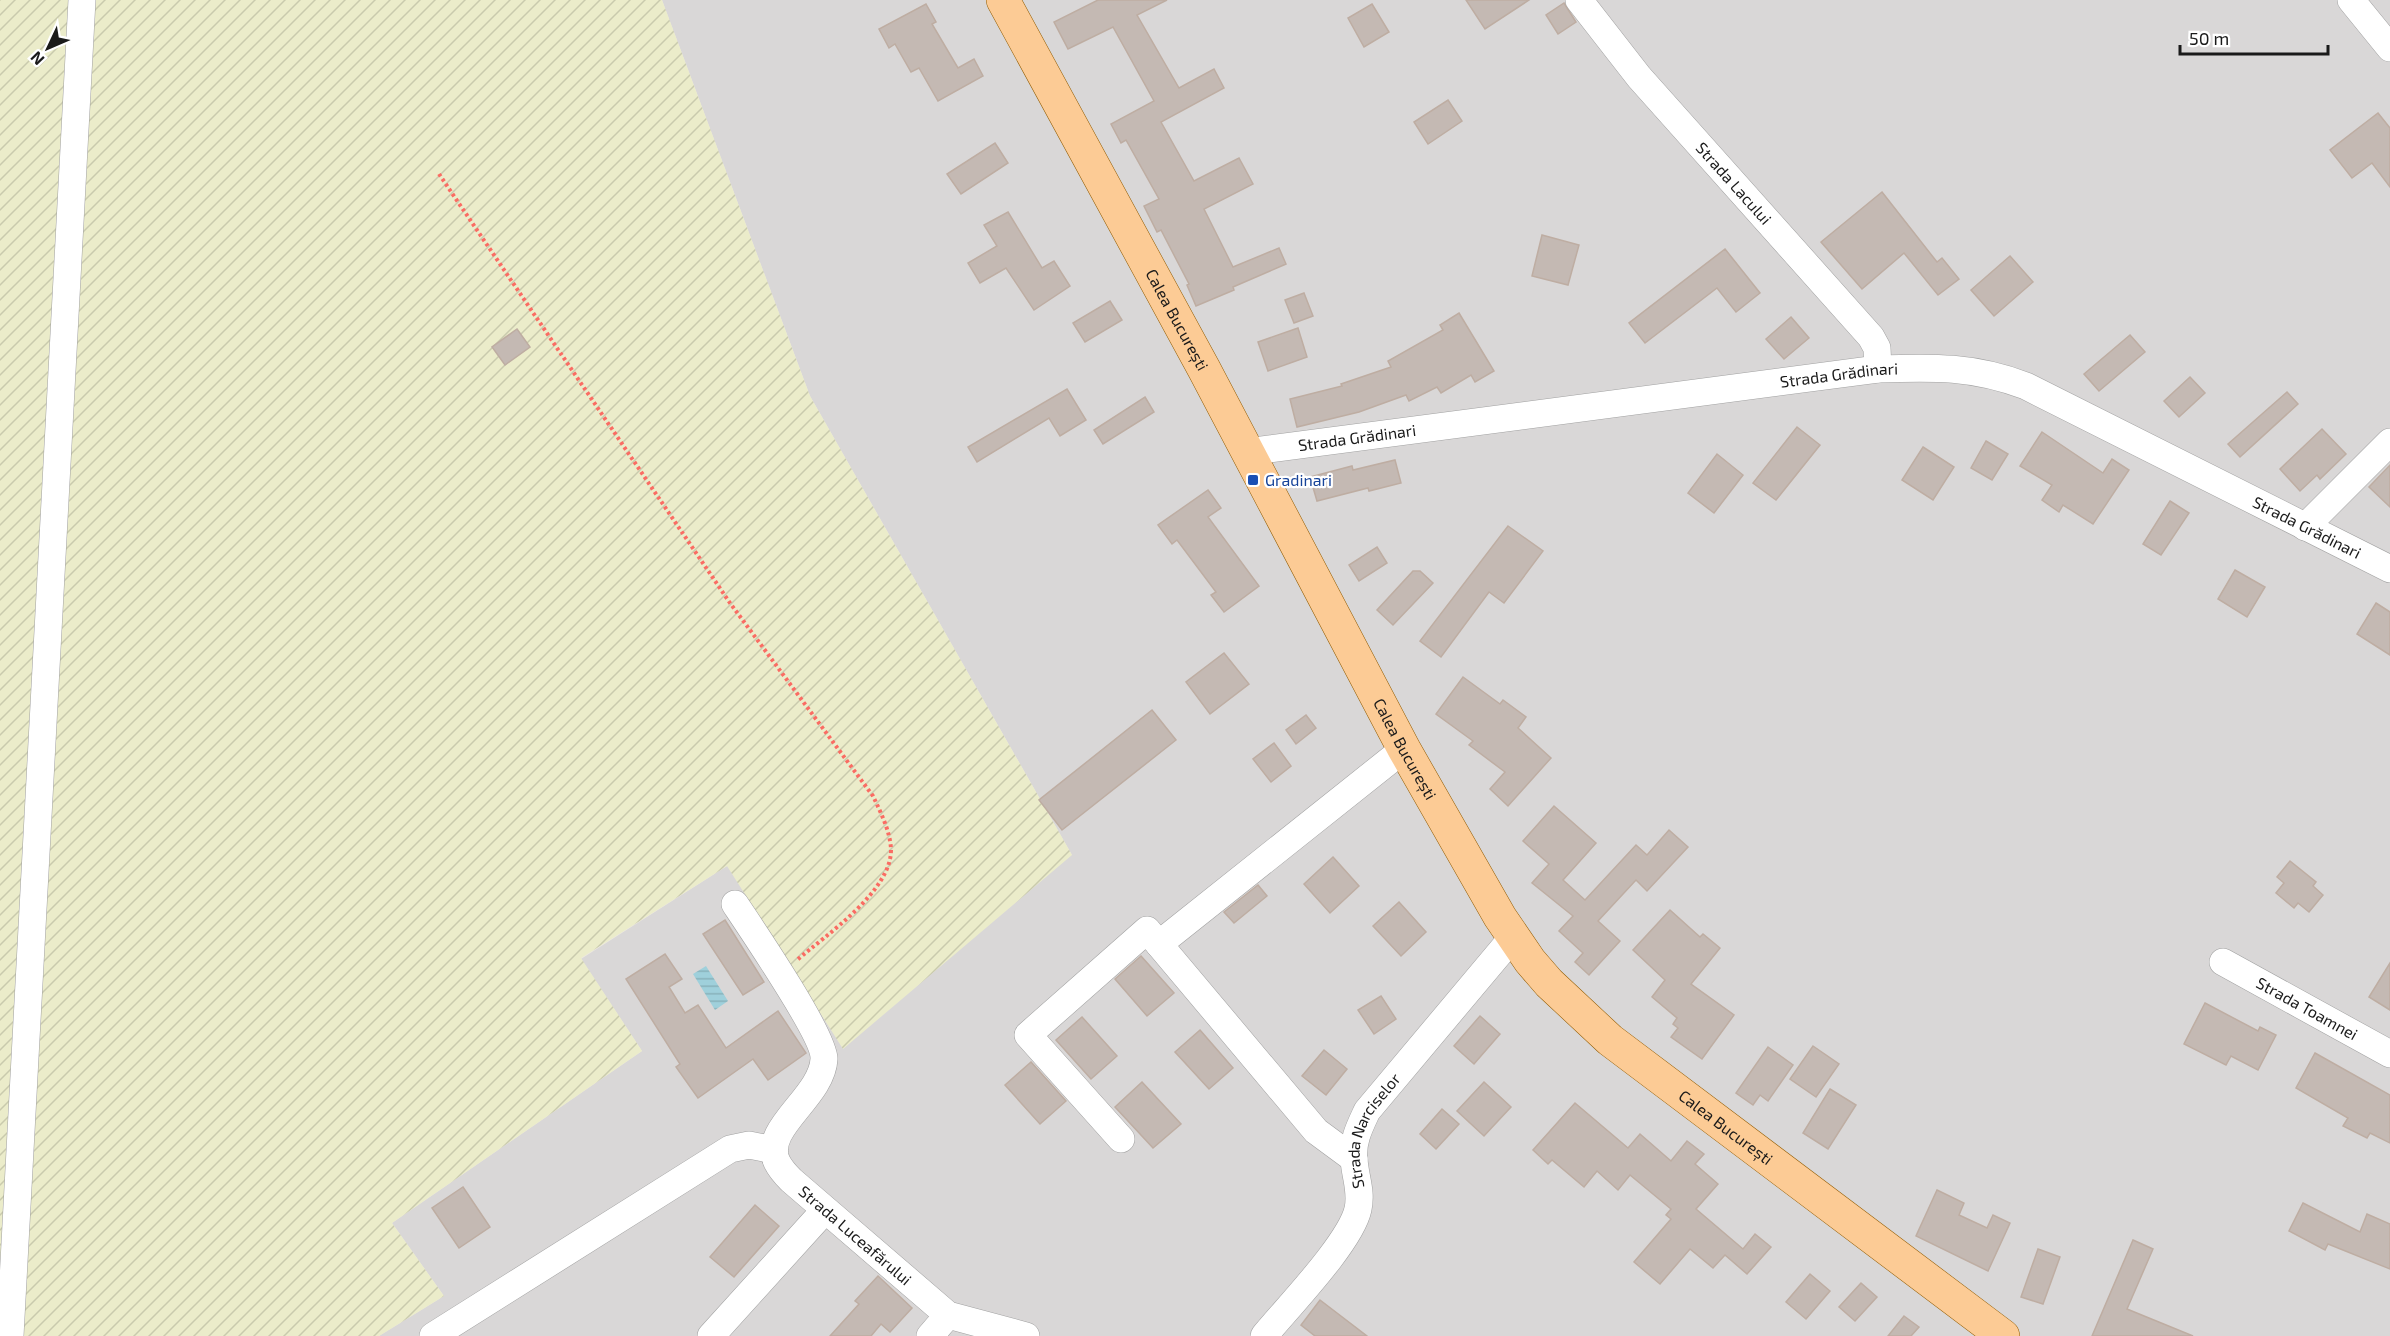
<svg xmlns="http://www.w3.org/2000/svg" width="2390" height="1336" viewBox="0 0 2390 1336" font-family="'Exo 2',sans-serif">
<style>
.residential{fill:#d9d7d7}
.farmland{fill:url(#farmland-furrows)}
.water{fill:url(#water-rules)}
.building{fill:#c4b9b3;stroke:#beada2;stroke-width:1.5}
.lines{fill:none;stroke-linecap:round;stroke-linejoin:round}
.minor-casing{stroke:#a1a1a1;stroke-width:28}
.major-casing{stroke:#915b00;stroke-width:34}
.path{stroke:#fa6c63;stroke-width:4;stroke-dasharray:3 3;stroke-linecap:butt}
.minor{stroke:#fff;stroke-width:27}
.major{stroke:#fccb95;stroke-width:33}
.transit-dot{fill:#1a4fb4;stroke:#fff;stroke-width:2}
.labels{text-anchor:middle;stroke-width:4.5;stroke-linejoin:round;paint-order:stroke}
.street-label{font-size:16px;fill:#1a1a1a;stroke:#fff}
.transit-label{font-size:16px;fill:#164399;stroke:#fff;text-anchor:start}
</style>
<defs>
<pattern id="farmland-furrows" width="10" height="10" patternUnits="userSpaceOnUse" patternTransform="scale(1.5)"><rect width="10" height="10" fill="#ebecca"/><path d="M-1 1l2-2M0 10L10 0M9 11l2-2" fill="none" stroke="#c9caad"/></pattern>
<pattern id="water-rules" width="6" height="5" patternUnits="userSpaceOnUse" patternTransform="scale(1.5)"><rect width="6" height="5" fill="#9fd0db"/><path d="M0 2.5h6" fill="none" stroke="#88b2bb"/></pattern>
</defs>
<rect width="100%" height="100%" fill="#ece8df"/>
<polygon class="residential" points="662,0 2390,0 2390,1336 379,1336 444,1296 392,1223 642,1051 581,959 727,866 1072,855 810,396"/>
<polygon class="farmland" points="0,0 662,0 810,396 1072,855 843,1049 727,866 581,958 642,1051 392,1223 444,1296 379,1336 0,1336"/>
<polygon class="water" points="706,966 728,1001 715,1010 693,974"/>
<g class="building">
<polygon points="1098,0 1167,0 1137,15 1179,88 1214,69 1224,88 1161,122 1194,181 1239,158 1253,184 1204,209 1233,267 1279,248 1286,264 1233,287 1234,290 1196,306 1187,285 1189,284 1161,230 1157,232 1144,206 1159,199 1126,140 1121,143 1111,124 1154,101 1113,27 1068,49 1054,22"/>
<polygon points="1466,0 1529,0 1485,29"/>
<polygon points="1564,3 1576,22 1558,34 1546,15"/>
<polygon points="926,4 936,22 932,24 958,68 974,59 983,76 938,101 919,68 911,72 895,44 889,48 879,29"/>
<polygon points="1372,4 1389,32 1364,47 1348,18"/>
<polygon points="1448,100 1462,121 1428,144 1414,122"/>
<polygon points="2378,113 2390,128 2390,187 2372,163 2352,178 2330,150"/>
<polygon points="995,143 1008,163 961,194 947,174"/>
<polygon points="1882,192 1937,262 1942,258 1959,279 1938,295 1904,253 1862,289 1821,242"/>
<polygon points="1008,212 1042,268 1054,261 1070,286 1034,310 1006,268 980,283 968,263 997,246 984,225"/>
<polygon points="1542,235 1579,245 1568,285 1532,276"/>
<polygon points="1725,249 1760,293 1736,312 1717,288 1645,343 1629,323"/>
<polygon points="2010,256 2033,282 1994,316 1971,290"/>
<polygon points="1304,293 1313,316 1294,323 1285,300"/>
<polygon points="1110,301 1122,320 1085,342 1073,323"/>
<polygon points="1459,313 1494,371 1475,382 1471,375 1441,393 1437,387 1409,401 1406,395 1359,412 1297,427 1290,399 1342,386 1341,384 1391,367 1388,361 1443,330 1440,325"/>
<polygon points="1791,317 1809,338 1784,359 1766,339"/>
<polygon points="1298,328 1307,357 1268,371 1258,342"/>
<polygon points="517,329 530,347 505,365 492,347"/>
<polygon points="2130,335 2145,352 2099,391 2084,374"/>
<polygon points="2190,377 2205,393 2179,417 2164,401"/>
<polygon points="1067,389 1086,420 1060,436 1049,418 977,462 968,447"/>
<polygon points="2287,392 2298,404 2240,457 2228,444"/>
<polygon points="1145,397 1154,412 1103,444 1094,430"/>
<polygon points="1797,427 1820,445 1776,500 1753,483"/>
<polygon points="2322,429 2346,454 2320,479 2317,475 2300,491 2280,469"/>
<polygon points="2042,432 2103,473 2112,459 2129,470 2093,524 2063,505 2059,512 2042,500 2052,485 2020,466"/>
<polygon points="1986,441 2008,454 1992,480 1971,468"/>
<polygon points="1923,447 1954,467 1933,500 1902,480"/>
<polygon points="1717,454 1743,475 1714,513 1688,493"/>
<polygon points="1395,460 1401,483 1369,491 1368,488 1317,501 1310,477 1352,466 1353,470"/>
<polygon points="2390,465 2390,507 2369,487"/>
<polygon points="1208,490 1221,508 1208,517 1259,586 1224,612 1211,595 1216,592 1177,540 1172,544 1158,525"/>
<polygon points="2170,501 2189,513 2161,555 2143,544"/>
<polygon points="1508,526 1543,551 1504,603 1489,592 1441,657 1420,641"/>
<polygon points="1377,547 1387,563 1359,581 1349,565"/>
<polygon points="2235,570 2265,587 2247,617 2218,599"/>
<polygon points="1413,571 1420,571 1433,583 1393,625 1377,610"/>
<polygon points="2376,603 2390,612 2390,655 2357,634"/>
<polygon points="1224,653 1249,684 1210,714 1186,682"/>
<polygon points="1463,677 1500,704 1503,700 1526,717 1518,728 1551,758 1508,806 1490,789 1505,772 1469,745 1473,741 1436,714"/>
<polygon points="1152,710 1176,740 1062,830 1039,800"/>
<polygon points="1306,715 1316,728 1296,744 1286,730"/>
<polygon points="1274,743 1291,766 1271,782 1253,759"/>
<polygon points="1554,806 1596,843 1563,880 1585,900 1636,845 1647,855 1669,830 1688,847 1647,891 1636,880 1598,921 1620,941 1589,975 1575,962 1583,953 1559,931 1573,916 1532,883 1549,864 1523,841"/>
<polygon points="1333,857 1359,886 1330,913 1304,884"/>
<polygon points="2290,861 2316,882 2313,886 2323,895 2309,912 2298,903 2294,908 2276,893 2284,883 2277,877"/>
<polygon points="1258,885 1267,896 1234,923 1224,912"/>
<polygon points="1399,902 1426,932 1401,956 1373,926"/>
<polygon points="1670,910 1700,937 1703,934 1720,948 1691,984 1734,1015 1702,1059 1671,1037 1678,1028 1673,1024 1677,1018 1652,997 1665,980 1633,950"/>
<polygon points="725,920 764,982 743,995 703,934"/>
<polygon points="665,954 682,979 669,987 685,1013 698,1005 726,1048 778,1011 806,1053 768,1080 753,1059 698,1098 676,1067 680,1064 626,979"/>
<polygon points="1141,956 1174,993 1147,1016 1115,979"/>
<polygon points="2390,963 2390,1010 2369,997"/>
<polygon points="1381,996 1396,1019 1374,1034 1358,1010"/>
<polygon points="2205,1003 2258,1031 2260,1027 2276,1035 2258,1070 2231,1056 2226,1065 2184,1044"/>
<polygon points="1480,1016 1500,1034 1474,1064 1454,1046"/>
<polygon points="1082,1017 1117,1056 1091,1079 1056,1040"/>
<polygon points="1200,1030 1233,1068 1209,1089 1175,1052"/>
<polygon points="1813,1046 1839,1064 1816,1097 1790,1079"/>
<polygon points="1768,1047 1793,1065 1768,1101 1760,1095 1753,1105 1736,1093"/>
<polygon points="1324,1050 1347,1069 1326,1095 1302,1076"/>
<polygon points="2315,1053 2390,1095 2390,1143 2370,1133 2367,1138 2343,1126 2348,1118 2296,1088"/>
<polygon points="1031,1062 1066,1101 1040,1124 1005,1085"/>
<polygon points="1142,1082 1181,1124 1153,1148 1115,1107"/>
<polygon points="1484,1082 1511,1107 1484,1136 1457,1111"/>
<polygon points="1830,1089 1856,1105 1828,1149 1803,1133"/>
<polygon points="1575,1103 1628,1148 1640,1134 1671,1161 1687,1141 1704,1154 1695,1164 1718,1184 1696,1209 1743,1249 1755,1234 1771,1247 1747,1274 1725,1255 1713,1268 1690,1249 1660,1284 1634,1262 1671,1219 1666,1215 1671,1209 1630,1175 1618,1190 1597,1171 1584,1187 1552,1160 1548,1164 1533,1150"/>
<polygon points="1442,1109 1459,1124 1436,1149 1420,1134"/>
<polygon points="463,1187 490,1227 459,1248 432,1208"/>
<polygon points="1937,1190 1964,1203 1959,1215 1987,1228 1993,1215 2010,1223 1988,1271 1916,1236"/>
<polygon points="2303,1203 2360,1232 2367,1214 2390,1224 2390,1269 2328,1244 2325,1250 2289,1231"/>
<polygon points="755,1205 779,1226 734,1277 710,1257"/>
<polygon points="2133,1240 2153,1249 2127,1309 2193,1336 2092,1336"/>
<polygon points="2038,1249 2060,1257 2043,1304 2021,1297"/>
<polygon points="1810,1274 1830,1291 1806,1319 1786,1302"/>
<polygon points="878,1276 912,1308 890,1332 881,1324 871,1336 830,1336 859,1304 855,1301"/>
<polygon points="1861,1283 1877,1297 1855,1321 1839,1307"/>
<polygon points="1320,1300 1367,1336 1315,1336 1301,1325"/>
<polygon points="1904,1316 1919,1327 1911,1336 1888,1336"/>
</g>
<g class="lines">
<g class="minor-casing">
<g id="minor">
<path id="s1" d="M1579,0L1639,77L1871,337L1877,348L1878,369"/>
<polyline points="2351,0 2390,48"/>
<path id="s2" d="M1247,452L1878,369C1933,367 1974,366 2026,386L2390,569"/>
<polyline points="2305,527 2390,442"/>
<path id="s3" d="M735,904C751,928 825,1037 824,1059C822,1098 761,1128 777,1162C780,1168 786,1175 791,1180L948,1315L1026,1336"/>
<polyline points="1159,944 1404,749"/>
<path id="s4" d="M2223,962L2390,1054"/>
<polyline points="1121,1139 1028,1035 1147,930 1316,1131 1354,1159"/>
<polyline points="10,1336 82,0"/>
<polyline points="433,1336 730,1149 749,1145 774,1150"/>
<polyline points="711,1336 825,1210"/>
<polyline points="930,1336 948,1315"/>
<path id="s5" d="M1264,1336C1287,1308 1351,1242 1358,1209C1362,1191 1355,1177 1354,1159C1352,1141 1360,1126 1367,1111L1513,937"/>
</g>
</g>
<g class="major-casing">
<g id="major">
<path id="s6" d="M1003,0L1204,369L1404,749L1500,917L1530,961L1549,983L1610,1040L2003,1336"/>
</g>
</g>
<path class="path" d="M439,174L730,603L873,796C881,813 890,831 891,849C892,891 826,935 797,960"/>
<use href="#minor" class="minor"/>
<use href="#major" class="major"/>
</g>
<rect class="transit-dot" x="1247" y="474" width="12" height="12" rx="3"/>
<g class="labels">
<g class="street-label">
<text dy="6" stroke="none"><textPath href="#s1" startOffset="240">Strada Lacului</textPath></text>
<text dy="6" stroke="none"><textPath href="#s6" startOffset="364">Calea București</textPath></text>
<text dy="6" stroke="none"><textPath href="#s2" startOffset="597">Strada Grădinari</textPath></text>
<text dy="6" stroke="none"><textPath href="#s2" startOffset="111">Strada Grădinari</textPath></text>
<text dy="6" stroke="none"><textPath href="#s2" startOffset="1101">Strada Grădinari</textPath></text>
<text dy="6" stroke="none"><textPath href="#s6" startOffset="850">Calea București</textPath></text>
<text dy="6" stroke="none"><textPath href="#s4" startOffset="96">Strada Toamnei</textPath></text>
<text dy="6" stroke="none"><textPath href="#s6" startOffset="1354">Calea București</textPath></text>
<text dy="6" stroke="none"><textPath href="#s5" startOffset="243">Strada Narciselor</textPath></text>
<text dy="6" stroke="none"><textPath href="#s3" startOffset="405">Strada Luceafărului</textPath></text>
</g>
<g class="transit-label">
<text x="1265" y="486">Gradinari</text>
</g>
</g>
<g transform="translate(48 48) rotate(226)" stroke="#ffffff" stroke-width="4.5" paint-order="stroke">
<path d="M0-4.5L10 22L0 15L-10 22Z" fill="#1a1a1a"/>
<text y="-9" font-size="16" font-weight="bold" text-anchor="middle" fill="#1a1a1a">N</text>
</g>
<path d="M2180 45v9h148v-9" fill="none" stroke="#1a1a1a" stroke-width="3"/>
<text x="2189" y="45" font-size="18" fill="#1a1a1a" stroke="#ffffff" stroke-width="4.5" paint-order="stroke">50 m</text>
</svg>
